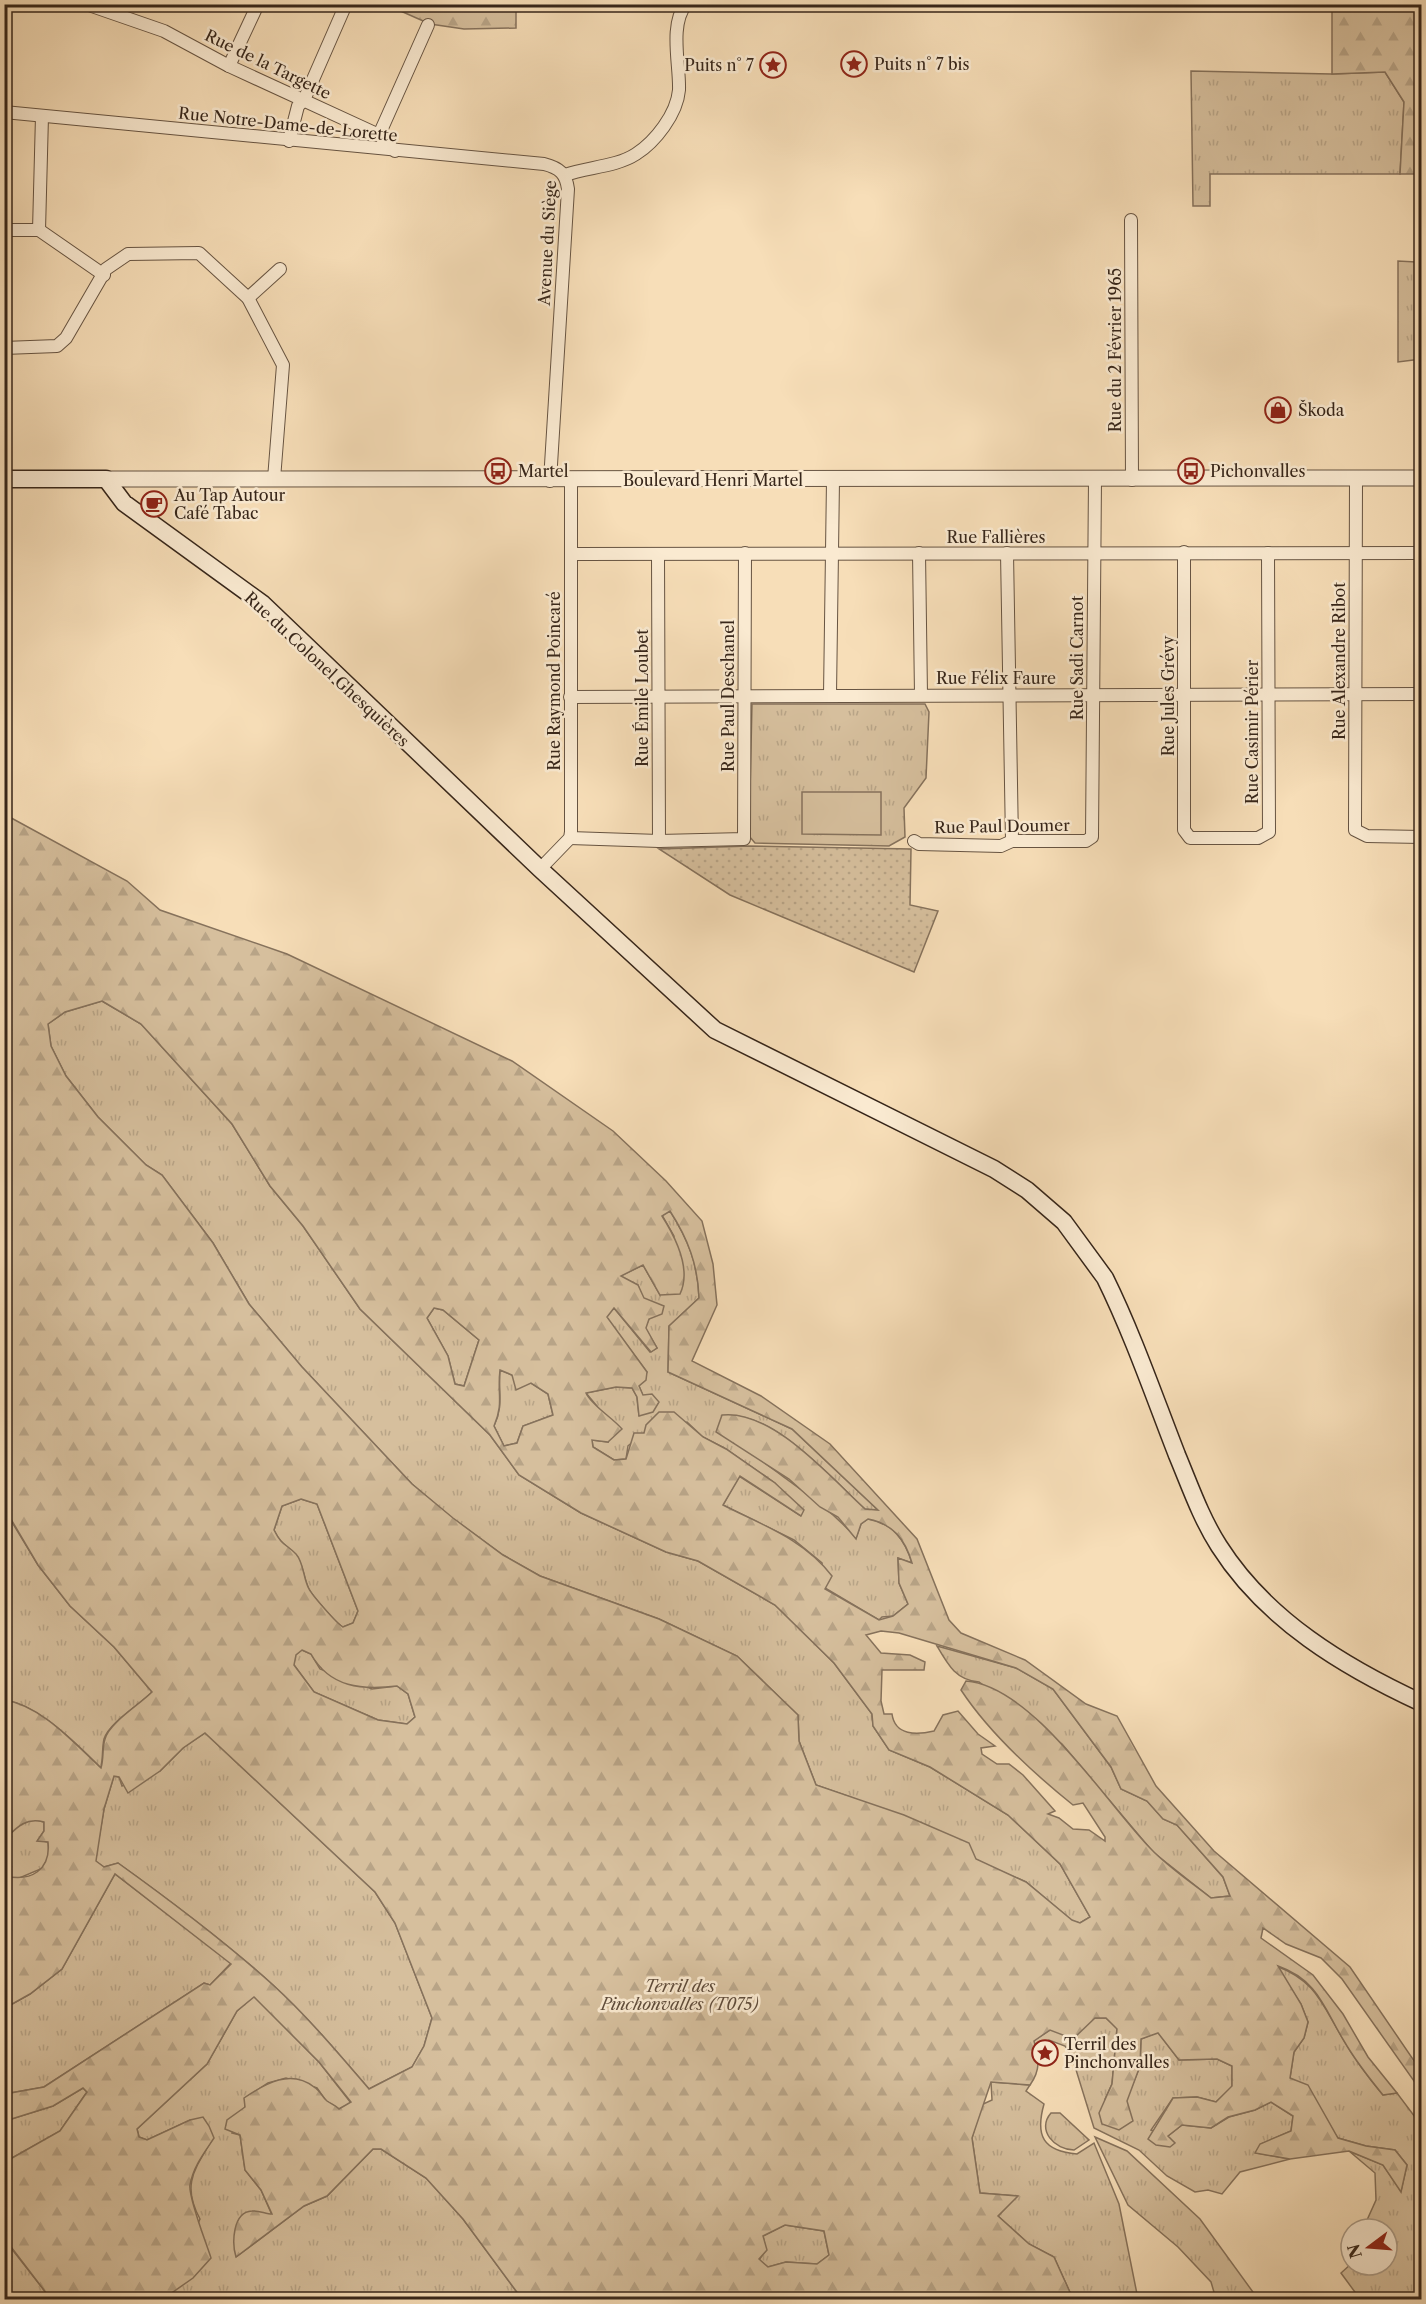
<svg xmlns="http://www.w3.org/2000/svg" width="1426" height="2304" viewBox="0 0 1426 2304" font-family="'Libre Caslon Text',serif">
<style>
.grass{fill:url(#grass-tufts);stroke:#86725c;stroke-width:1.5}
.forest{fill:url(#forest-firs);stroke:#86725c;stroke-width:1.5;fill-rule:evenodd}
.garden{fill:url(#garden-dots);stroke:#86725c;stroke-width:1.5}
.pitch{fill:#d6bf9d;stroke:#86725c;stroke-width:1.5}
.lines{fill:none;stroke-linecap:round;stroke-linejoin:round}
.minor-casing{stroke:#675442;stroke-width:14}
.tertiary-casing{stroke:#675442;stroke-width:17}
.secondary-casing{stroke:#37261a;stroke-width:19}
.minor{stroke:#faead1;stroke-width:12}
.tertiary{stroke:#faead1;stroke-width:15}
.secondary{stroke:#faead1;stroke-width:16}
.labels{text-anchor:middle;stroke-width:5;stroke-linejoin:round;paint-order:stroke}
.street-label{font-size:16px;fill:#37261a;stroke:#faead1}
.poi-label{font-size:16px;fill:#37261a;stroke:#faead1;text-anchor:start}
.park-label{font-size:16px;font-style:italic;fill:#5f4c3b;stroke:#faead1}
</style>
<defs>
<pattern id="grass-tufts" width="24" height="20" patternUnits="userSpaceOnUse" patternTransform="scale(1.5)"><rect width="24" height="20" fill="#d6bf9d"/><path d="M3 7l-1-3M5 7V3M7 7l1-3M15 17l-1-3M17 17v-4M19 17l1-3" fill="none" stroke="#b8a487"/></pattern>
<pattern id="forest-firs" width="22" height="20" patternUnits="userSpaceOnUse" patternTransform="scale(1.5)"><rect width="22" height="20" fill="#d6bf9d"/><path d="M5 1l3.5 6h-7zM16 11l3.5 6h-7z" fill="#b8a487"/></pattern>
<pattern id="garden-dots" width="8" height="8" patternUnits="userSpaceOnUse" patternTransform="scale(1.5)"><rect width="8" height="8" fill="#d6bf9d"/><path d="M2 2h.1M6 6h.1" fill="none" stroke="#b8a487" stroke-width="1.8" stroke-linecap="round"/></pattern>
</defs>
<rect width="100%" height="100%" fill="#f7deb8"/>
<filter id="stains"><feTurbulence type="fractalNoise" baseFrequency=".00333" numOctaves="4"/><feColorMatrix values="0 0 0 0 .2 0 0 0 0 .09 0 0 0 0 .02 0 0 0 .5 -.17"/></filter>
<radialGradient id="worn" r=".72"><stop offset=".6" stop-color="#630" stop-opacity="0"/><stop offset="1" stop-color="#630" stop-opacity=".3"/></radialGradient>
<g class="grass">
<polygon points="1191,71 1332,74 1385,72 1404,102 1400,174 1210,174 1210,206 1193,206"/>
<polygon points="1421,250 1421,359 1398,362 1398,261 1416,262"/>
<polygon points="752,704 925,704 929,712 926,778 904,808 905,837 889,846 755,843 749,836"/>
<polygon points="102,1001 141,1024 232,1124 270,1186 303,1226 360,1309 490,1435 519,1475 581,1513 666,1552 698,1561 775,1605 834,1663 872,1714 873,1726 889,1750 930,1767 1008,1815 1060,1864 1090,1917 1080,1923 1072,1921 1026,1882 989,1866 853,1798 816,1785 799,1741 798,1715 737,1656 659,1619 540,1576 503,1555 452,1518 412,1484 302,1367 249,1304 213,1243 162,1175 146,1165 98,1117 66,1076 51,1046 48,1024 65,1012"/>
<path d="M670,1211C688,1239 698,1264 699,1298L669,1326L668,1372L792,1429L879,1511L865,1509C830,1477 772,1409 722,1416C736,1431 750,1451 766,1464C797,1487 831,1509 856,1538L861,1524L868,1519C893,1523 905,1540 912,1563L898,1558L899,1583L908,1604L893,1616L882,1617L879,1620L825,1588L822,1563L794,1540L723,1505L739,1476L801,1516L775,1483L726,1449L703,1437L687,1422L644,1433L628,1446L626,1459L614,1460L593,1447L592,1440L608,1442L597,1406L586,1393L616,1387L632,1388L637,1397L639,1416L643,1396L639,1386L647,1372L606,1317L614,1308L650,1352L657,1348L645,1328L649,1319L638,1285L620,1276L643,1265L660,1295L674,1236L662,1215Z"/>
<polygon points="434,1308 443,1310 479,1340 464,1386 455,1384 448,1356 427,1318"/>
<path d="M500,1370L531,1383L548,1394L553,1415L523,1426L517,1443L504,1446L494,1426C504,1405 498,1393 500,1370Z"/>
<path d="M301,1499L317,1504L358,1611L353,1623L343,1627C337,1624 312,1595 309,1589C303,1578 304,1563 295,1554C285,1543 282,1546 274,1530L282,1506Z"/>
<path d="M4,1509L38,1565L70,1606L114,1647L152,1692C139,1705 109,1723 104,1739C102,1748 103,1759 101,1768C76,1743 39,1706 5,1700Z"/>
<path d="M937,1646L1016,1668L1053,1689L1111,1767L1121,1789L1147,1801L1163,1819L1177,1825L1223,1877L1230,1896L1211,1898L1153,1852L1062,1744L979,1682C956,1680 948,1665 937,1646Z"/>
<polygon points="302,1650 311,1654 320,1669 372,1689 397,1686 408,1694 415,1717 407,1724 378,1720 314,1692 294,1665 295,1655"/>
<path d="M205,1733L375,1892L395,1923L432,2018L424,2046L412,2067L369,2089C338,2053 308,2017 273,1985C225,1941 171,1901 118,1863L104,1867L95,1861L104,1809L114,1776L119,1777L122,1786L160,1771L183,1748Z"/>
<polygon points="33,1819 44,1822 44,1831 38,1840 48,1842 49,1855 43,1868 17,1879 5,1876 5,1839 18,1826"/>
<polygon points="115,1874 231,1963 210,1985 204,1983 44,2087 5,2094 5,2008 30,1994 62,1969"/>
<path d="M1276,1966C1318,1981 1323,2008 1345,2042C1356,2061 1369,2078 1383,2095L1397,2093L1421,2125V2299H1360L1341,2273L1351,2264L1387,2265V2229H1363L1376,2200L1375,2173L1349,2151L1383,2165L1401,2191L1407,2165L1395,2150L1366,2146L1338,2138L1290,2078L1294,2052L1304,2038L1308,2022L1301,2004Z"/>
<path d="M254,1996L319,2062L351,2103L339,2109L326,2101L317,2088L286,2078L268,2083L245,2098V2107L232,2133L240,2135L245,2170L261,2190L272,2215L236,2257L304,2206L327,2196L373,2149H381L426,2178L463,2219L522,2299H163L200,2219C181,2184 195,2169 213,2138L190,2120L147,2140L139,2137L137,2129L207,2064L237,2011Z"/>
<polygon points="1094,2018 1106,2018 1117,2028 1112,2084 1105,2099 1126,2101 1140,2066 1141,2039 1158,2032 1179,2060 1217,2059 1232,2066 1232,2087 1216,2102 1197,2097 1173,2098 1151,2130 1168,2136 1182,2125 1211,2128 1229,2117 1255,2110 1271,2102 1293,2116 1291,2131 1261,2144 1256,2153 1290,2159 1240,2172 1222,2194 1208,2190 1195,2192 1167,2176 1139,2150 1094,2128 1073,2060 1065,2046 1049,2040 1040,2046 1039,2054 1033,2041 1050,2030"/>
<path d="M991,2082L1030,2085L1026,2091L1044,2104C1035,2136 1043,2151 1077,2154L1094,2143L1119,2204L1138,2299H1073L1054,2257L1029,2244L998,2216L1017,2196L980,2193L972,2138L981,2105L992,2100Z"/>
<polygon points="83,2088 87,2092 60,2131 5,2162 5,2121 53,2106"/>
<path d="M1051,2113H1060L1089,2140L1074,2150C1055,2150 1036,2130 1051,2113Z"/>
<polygon points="1095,2137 1127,2151 1200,2219 1258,2299 1216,2299 1211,2282 1178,2247 1128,2205"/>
<polygon points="785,2225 824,2231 829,2255 817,2264 786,2262 768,2267 759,2260 766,2250 763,2236"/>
<polygon points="4,2239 47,2294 38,2299 5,2299"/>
</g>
<g class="forest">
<polygon points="387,5 516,5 516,28 464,29 430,24"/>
<polygon points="1332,5 1421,5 1421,174 1400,174 1404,102 1385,72 1332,74"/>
<path d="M4,814L127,881L160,910L287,954L512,1061L613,1131L666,1181L702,1221L713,1264L717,1305L692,1361L761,1396L830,1444L917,1539L949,1620L961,1633L1025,1660L1086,1704L1117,1716L1156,1786L1214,1851L1350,1967L1421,2071V2091L1342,1979L1321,1958L1286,1944L1263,1928L1261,1938L1313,1975L1343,2014L1368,2057L1397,2093L1383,2095C1369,2078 1355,2060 1344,2041C1324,2008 1318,1980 1278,1966L1301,2004L1308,2022L1304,2038L1294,2052L1290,2078L1308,2085L1338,2138L1366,2146L1395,2150L1407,2165L1401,2192L1383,2165L1349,2151L1290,2159L1255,2153L1260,2144L1291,2131L1293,2116L1271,2102L1255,2110L1228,2117L1211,2128L1182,2125L1168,2136L1175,2143L1170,2147L1156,2145L1148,2139L1173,2098L1197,2097L1216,2102L1232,2086V2066L1217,2059L1179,2060L1158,2033L1141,2039L1140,2066L1127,2101L1133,2121L1119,2130L1102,2124L1099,2113L1112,2084L1117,2029L1106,2018H1095L1073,2039L1050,2030L1034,2041C1039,2058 1041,2070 1030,2085L991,2082L972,2138L980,2193L1018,2196L998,2216L1029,2244L1054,2257L1073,2299H522L463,2219L426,2178L381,2149H373L327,2196L304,2206L236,2257C232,2244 232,2212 252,2211C258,2210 266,2214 272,2214L261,2190L245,2170L240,2135L225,2129L227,2120L245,2107L244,2098C266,2083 291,2069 314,2087C320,2090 322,2097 327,2101C331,2104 335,2105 339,2109L351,2102L319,2062L254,1997L237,2011L207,2064L137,2129L139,2137L147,2140L190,2120L203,2117L209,2126L214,2138C204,2153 193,2167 190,2185C188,2197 206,2242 211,2258L193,2278L163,2299H38L47,2294L5,2239V2162L60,2131L87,2092L83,2088L53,2106L5,2121V2094L44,2087L204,1983L210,1985L231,1964L115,1874L62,1969L30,1994L5,2008V1876C31,1882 51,1870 48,1842L37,1841L44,1831V1822C26,1817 17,1827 5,1839V1700C42,1706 74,1743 101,1768C104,1758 102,1748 105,1739C109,1723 139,1705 152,1692L114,1647L70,1606L38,1565L5,1509ZM102,1001L141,1024L232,1124L270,1186L303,1226L360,1309L490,1435L519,1475L581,1513L666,1552L698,1561L775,1605L834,1663L872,1714L873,1726L889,1750L930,1767L1008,1815L1060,1864L1090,1917L1080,1923L1072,1920L1026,1882L976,1859L969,1843L904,1815L816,1785L799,1741L798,1715L737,1656L659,1619L540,1576L503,1555L453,1518L412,1484L302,1367L249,1304L213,1243L162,1175L146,1165L98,1117L66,1076L51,1046L48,1024L65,1012ZM670,1211C688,1239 698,1265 699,1298L669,1326L668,1372L792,1429L878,1510L865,1509C830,1477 772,1409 722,1415L716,1432L789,1479L820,1507L838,1517L856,1539L861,1524L868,1519C893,1524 905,1539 912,1563L898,1558L899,1583L908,1604L893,1616L879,1620L825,1589L832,1576C804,1539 762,1525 723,1505L740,1476L801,1516L804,1510L775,1483L726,1449L703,1437L674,1412H659L646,1425L644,1433H634L626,1459L614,1460L593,1447L592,1440L608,1442L622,1429C613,1418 591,1405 586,1393L616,1387L632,1388L637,1397L639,1416L653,1412L659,1402L652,1394L643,1395L639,1386L646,1380L647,1372L607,1317L614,1308L651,1352L657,1348L646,1328L649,1319L662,1314L664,1306L644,1298L638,1285L621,1276L643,1265L660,1295L680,1294C692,1269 676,1238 662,1216ZM434,1308L443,1310L479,1340L464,1386L455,1384L448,1356L427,1318ZM500,1370L512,1375L516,1390L531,1383L548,1394L553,1415L523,1426L517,1443L504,1446L494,1426C504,1403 497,1394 500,1370ZM301,1499L317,1504L358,1611L353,1623L343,1627C337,1624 312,1595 309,1589C303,1578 304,1563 296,1554C285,1543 282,1546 274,1530L282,1506ZM881,1631L899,1633L1016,1668L1053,1689L1111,1767L1121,1789L1147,1801L1163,1819L1177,1825L1223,1877L1230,1896L1211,1898C1191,1882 1168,1867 1151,1849C1106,1803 1033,1686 966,1681L961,1690C990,1734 1032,1772 1073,1805L1083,1803L1105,1837V1841L1089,1830L1073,1829L1059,1818L1048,1814L1055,1811L1023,1775L1009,1764H997L982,1754L981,1748L995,1746L978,1734L958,1711L943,1715L934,1731C917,1735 895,1736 892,1714H884L881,1701L882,1670H924L925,1662L910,1655L881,1653L866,1635ZM302,1650L311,1654C330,1688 362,1690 397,1686L408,1694L415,1717L407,1724L378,1720L314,1692L294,1665L296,1655ZM205,1733L375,1892L395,1923L432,2018L424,2046L412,2067L369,2089C338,2053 308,2017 273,1985C224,1941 171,1901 118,1863L104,1867L96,1861L104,1809L114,1776L119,1777L128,1793L160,1771L183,1748ZM785,2225L824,2231L829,2255L817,2264L786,2262L768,2267L759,2259L767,2250L763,2236Z"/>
</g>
<polygon class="garden" points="749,846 911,849 910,905 938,911 914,972 730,895 659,849"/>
<polygon class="pitch" points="802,792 881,792 881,835 802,834"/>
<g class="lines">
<g class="minor-casing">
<g id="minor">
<polyline points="86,4 164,31 229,66 379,135 395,151"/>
<polyline points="229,66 258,4"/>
<path d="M4,112L544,164C560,168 566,174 568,189L550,481"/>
<polyline points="379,135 428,25"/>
<polyline points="289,141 298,106 304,100 346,4"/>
<path d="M565,175C587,167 616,167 636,154C655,142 677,114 679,90C680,65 669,25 686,4"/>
<polyline points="1131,220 1132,480"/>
<polyline points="4,230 39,230 42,116"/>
<polyline points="39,230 104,275"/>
<polyline points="248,298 280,269"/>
<polyline points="4,348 57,346 66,338 106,269 128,254 199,253 248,298 283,365 274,479"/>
<polyline points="1356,478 1355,830 1367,836 1422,837"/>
<polyline points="1184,552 1184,830 1190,838 1258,838 1269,832 1268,553"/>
<polyline points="919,553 921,695"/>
<polyline points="1007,553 1012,841"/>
<polyline points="571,554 1422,553"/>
<polyline points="658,554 659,841"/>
<polyline points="830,695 833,480"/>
<polyline points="570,697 1422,694"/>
<polyline points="570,838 659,841 744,839 745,553"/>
<polyline points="914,841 919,844 1001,846 1012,841 1086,841 1092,837 1095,479"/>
<polyline points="540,869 570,838 571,832 571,481"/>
</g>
</g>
<g class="tertiary-casing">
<polyline id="tertiary" points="106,479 1422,478"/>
</g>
<g class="secondary-casing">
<path id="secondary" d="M4,479H106L124,503L263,604L540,869L715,1030L994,1169L1027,1190L1064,1222L1105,1278C1133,1335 1154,1396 1177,1455C1190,1486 1201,1518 1219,1546C1266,1620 1344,1667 1422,1703"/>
</g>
<use href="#minor" class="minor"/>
<use href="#tertiary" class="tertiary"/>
<use href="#secondary" class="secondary"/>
</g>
<defs>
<g id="sight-ring" transform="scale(1.35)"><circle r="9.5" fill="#faead1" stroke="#8f2418" stroke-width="1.5"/><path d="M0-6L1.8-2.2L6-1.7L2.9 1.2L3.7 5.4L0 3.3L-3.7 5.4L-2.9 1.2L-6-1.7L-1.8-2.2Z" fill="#8f2418"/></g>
<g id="shop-ring" transform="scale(1.35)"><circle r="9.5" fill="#faead1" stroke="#8f2418" stroke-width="1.5"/><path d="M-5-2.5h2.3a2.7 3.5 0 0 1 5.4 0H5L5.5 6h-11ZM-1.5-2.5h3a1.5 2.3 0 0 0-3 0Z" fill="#8f2418"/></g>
<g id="bus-ring" transform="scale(1.35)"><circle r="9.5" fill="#faead1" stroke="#8f2418" stroke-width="1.5"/><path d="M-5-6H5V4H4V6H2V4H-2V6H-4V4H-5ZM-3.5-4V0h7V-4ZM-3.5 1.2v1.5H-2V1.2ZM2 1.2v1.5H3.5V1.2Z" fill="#8f2418"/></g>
<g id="cafe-ring" transform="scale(1.35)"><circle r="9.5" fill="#faead1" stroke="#8f2418" stroke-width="1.5"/><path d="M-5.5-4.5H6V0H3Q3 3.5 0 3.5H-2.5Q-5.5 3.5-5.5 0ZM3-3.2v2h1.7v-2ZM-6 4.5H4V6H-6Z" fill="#8f2418"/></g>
</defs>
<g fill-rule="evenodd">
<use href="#sight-ring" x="854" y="64"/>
<use href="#sight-ring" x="773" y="65"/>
<use href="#shop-ring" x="1278" y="410"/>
<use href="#bus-ring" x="498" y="471"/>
<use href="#bus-ring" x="1191" y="471"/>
<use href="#cafe-ring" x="154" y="504"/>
<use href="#sight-ring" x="1045" y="2053"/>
</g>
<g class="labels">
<g class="street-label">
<text transform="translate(268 64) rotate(26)" y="6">Rue de la Targette</text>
<text transform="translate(288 124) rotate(6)" y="6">Rue Notre-Dame-de-Lorette</text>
<text transform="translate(547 243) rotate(-87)" y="6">Avenue du Siège</text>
<text transform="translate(1115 350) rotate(-90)" y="6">Rue du 2 Février 1965</text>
<text x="713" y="486">Boulevard Henri Martel</text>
<text x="996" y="543">Rue Fallières</text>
<text transform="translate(1077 658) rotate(-90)" y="6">Rue Sadi Carnot</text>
<text transform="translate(1339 661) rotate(-90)" y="6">Rue Alexandre Ribot</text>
<text transform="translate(327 669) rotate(43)" y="6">Rue du Colonel Ghesquières</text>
<text x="996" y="684">Rue Félix Faure</text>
<text transform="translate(554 681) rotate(-90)" y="6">Rue Raymond Poincaré</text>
<text transform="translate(728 696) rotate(-90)" y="6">Rue Paul Deschanel</text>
<text transform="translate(1168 696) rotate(-90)" y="6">Rue Jules Grévy</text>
<text transform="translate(642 698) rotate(-90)" y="6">Rue Émile Loubet</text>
<text transform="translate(1252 732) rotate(-90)" y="6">Rue Casimir Périer</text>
<text transform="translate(1002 826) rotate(-1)" y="6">Rue Paul Doumer</text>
</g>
<g class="poi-label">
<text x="874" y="70">Puits n° 7 bis</text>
<text x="754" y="71" text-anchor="end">Puits n° 7</text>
<text x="1298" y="416">Škoda</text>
<text x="518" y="477">Martel</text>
<text x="1210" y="477">Pichonvalles</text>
<text x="174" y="501">Au Tap Autour<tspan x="174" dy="18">Café Tabac</tspan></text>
<text x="1064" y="2050">Terril des<tspan x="1064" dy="18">Pinchonvalles</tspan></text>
</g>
<g class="park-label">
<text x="680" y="1992">Terril des<tspan x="680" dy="18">Pinchonvalles (T075)</tspan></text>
</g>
</g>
<rect width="1426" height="2304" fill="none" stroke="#f7deb8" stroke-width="24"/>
<rect x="6" y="6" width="1414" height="2292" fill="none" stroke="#37261a" stroke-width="3"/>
<rect x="12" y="12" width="1402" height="2280" fill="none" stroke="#37261a" stroke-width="1.5"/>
<g transform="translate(1369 2247) rotate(254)"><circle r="28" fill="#faead1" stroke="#ac9c88" stroke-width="1.5"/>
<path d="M0-4.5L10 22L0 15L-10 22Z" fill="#8f2418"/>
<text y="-9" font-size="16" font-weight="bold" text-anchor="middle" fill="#37261a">N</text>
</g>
<rect width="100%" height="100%" filter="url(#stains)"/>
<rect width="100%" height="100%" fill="url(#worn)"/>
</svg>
